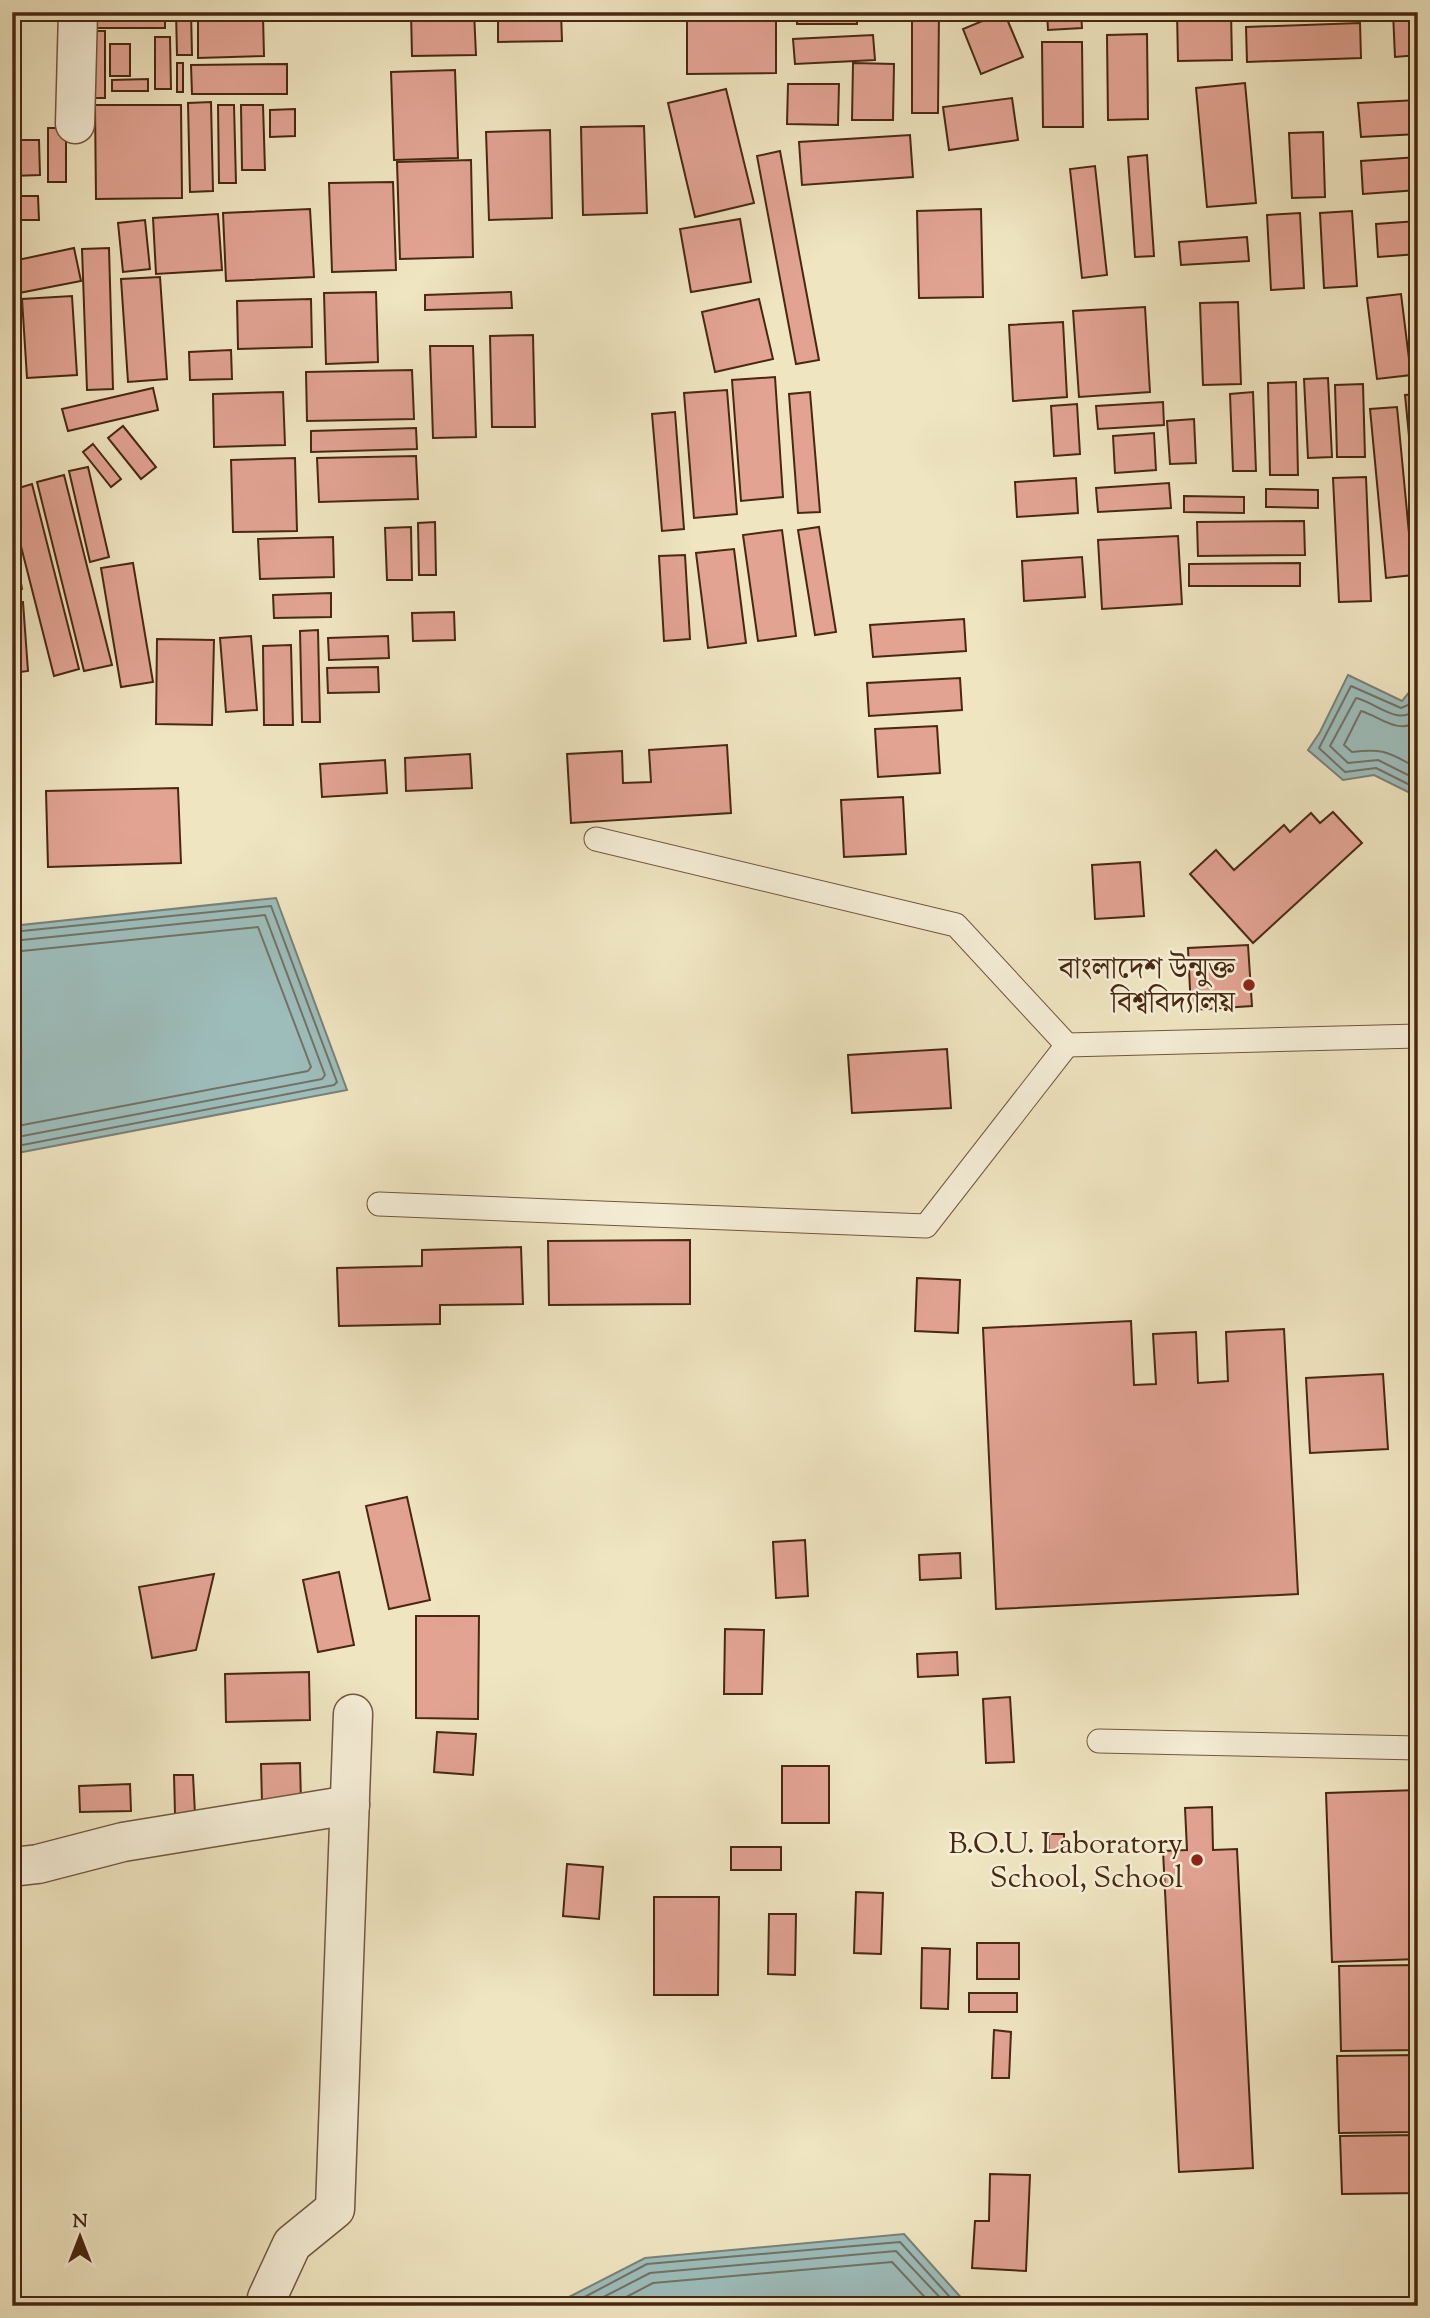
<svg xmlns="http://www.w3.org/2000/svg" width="1430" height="2318" viewBox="0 0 1430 2318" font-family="'Sorts Mill Goudy','Noto Serif Bengali',serif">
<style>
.water{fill:#9dbdbb;stroke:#7b8177;stroke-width:2}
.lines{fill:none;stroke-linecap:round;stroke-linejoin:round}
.shore{stroke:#727266;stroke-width:2}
.building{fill:#e2a393;stroke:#482811;stroke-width:2}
.service-casing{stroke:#72573d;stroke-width:25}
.minor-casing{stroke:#72573d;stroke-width:41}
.service{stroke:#f5eed7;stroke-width:23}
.minor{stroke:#f5eed7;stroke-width:38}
.poi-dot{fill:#8f2418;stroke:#f5eed7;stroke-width:2.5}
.labels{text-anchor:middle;stroke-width:5;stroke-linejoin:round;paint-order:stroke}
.poi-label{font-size:30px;fill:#482811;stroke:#f5eed7;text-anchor:end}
</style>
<rect width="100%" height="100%" fill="#efe5c1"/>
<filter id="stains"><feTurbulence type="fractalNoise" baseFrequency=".00286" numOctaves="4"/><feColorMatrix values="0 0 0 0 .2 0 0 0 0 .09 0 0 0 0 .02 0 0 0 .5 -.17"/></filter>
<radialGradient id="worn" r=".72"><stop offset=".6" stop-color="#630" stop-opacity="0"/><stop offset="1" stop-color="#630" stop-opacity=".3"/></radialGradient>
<g class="water">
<polygon points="1348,675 1402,701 1418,681 1418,797 1374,775 1343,780 1308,750 1320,732"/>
<polygon points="276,898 347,1090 12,1154 12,926"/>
<polygon points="904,2234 965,2302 965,2306 568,2306 569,2297 645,2258"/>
</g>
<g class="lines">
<g class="shore">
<polyline points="1418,692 1408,705 1401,708 1351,686 1319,748 1345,772 1376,768 1418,789"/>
<path d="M1418,707C1400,729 1376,702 1356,698L1330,746L1348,763L1378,760L1418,780"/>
<path d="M1418,722C1396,734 1381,717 1361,711L1344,745L1352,752C1386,748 1388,753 1418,768"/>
<polyline points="12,932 271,906 337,1082 334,1085 12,1147"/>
<polyline points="12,941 265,915 325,1075 322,1079 12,1138"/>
<polyline points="12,952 258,927 311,1067 308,1071 12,1127"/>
<polyline points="575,2306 577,2301 647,2264 900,2242 958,2306"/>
<polyline points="586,2306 650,2273 896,2251 948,2306"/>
<polyline points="609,2306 653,2283 892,2262 933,2306"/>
</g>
</g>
<g class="building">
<rect x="12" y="12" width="57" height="8"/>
<rect x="85" y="12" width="80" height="16"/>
<polygon points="176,12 191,12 192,55 177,55"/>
<polygon points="411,12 474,12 476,55 412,56"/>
<polygon points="498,12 561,12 562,41 498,42"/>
<polygon points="687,12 776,12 776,73 687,74"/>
<rect x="797" y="12" width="60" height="12"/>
<polygon points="912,12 939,12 938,113 912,113"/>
<polygon points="1004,12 1023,57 981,74 963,29"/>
<polygon points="1047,12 1081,12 1082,28 1048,30"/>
<polygon points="1177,12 1231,12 1232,60 1178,61"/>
<polygon points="1393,12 1418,12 1418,55 1395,57"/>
<polygon points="263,16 264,56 198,58 198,18"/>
<polygon points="1360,23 1361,58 1247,62 1246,27"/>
<rect x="85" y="31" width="20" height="67"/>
<polygon points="1147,34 1148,119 1108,120 1107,35"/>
<polygon points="873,35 875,60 795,64 793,39"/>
<polygon points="155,37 170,37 171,89 155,89"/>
<polygon points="1042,42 1082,42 1083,127 1043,127"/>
<rect x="110" y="44" width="20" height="32"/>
<rect x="177" y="63" width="6" height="29"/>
<polygon points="853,63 894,64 893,120 852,120"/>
<polygon points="287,64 287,94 192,94 191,65"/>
<polygon points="455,70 458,158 394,160 391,72"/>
<polygon points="148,79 148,91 112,91 112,80"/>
<polygon points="1245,83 1256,203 1207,207 1196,88"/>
<polygon points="788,84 839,84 838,125 787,124"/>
<polygon points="726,89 754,203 695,217 668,103"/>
<polygon points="1012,98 1018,140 949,150 943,107"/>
<polygon points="1418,100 1418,134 1361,137 1358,103"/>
<polygon points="211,102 213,191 190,192 188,103"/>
<polygon points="95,105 181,105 182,198 96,199"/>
<polygon points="218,105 234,105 236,183 219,183"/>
<polygon points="241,105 263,105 265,170 242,170"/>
<polygon points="295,109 295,136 270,137 270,110"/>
<polygon points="644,126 647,213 583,215 581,127"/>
<rect x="48" y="128" width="18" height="54"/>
<polygon points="550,130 552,218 489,220 486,132"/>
<polygon points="1323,132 1325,197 1292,198 1289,133"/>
<polygon points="910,135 913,177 802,185 799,142"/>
<polygon points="12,140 39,140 40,175 12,176"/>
<polygon points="780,151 819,360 796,364 757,156"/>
<polygon points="1147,155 1154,256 1135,257 1128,157"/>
<polygon points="1418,157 1418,190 1363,194 1361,161"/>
<polygon points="471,160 473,257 400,259 397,162"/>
<polygon points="1095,166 1107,275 1082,278 1070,169"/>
<polygon points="393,182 396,270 332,272 329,183"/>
<polygon points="12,196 38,196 39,220 12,220"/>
<polygon points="310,209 314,277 226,281 223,213"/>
<polygon points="981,209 983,297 919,298 917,211"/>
<polygon points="1352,211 1357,286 1324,288 1320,213"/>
<polygon points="1300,213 1304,288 1271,290 1267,215"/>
<polygon points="218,214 222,270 156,274 153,218"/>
<polygon points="740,219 751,282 691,292 680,229"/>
<polygon points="145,220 150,269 123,272 118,223"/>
<polygon points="1418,221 1418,254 1378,257 1376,224"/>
<polygon points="1247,237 1249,261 1181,265 1179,242"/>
<polygon points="74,248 81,281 19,293 13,261"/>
<polygon points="109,248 113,389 87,390 82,249"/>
<polygon points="160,277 167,379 128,382 121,279"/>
<polygon points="376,292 378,362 326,364 324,293"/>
<polygon points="511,292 512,308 425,310 425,295"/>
<polygon points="1401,294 1411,375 1377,379 1367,298"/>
<polygon points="72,296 77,375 27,378 22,299"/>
<polygon points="311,299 312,347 238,349 237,301"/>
<polygon points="759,299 773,359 715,372 702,312"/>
<polygon points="1238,302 1241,384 1203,385 1200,303"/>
<polygon points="1145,307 1150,392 1079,397 1073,311"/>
<polygon points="1063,322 1067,397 1013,401 1009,325"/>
<polygon points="533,335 535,427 492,427 490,336"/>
<polygon points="12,340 18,394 12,395"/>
<polygon points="430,346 473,346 476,437 433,438"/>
<polygon points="231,350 232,379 190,380 189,352"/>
<polygon points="412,370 414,419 307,421 306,372"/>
<polygon points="775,377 783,497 741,501 732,380"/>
<polygon points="1328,378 1332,457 1308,458 1304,379"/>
<polygon points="1296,382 1298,475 1270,475 1268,383"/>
<polygon points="1363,384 1365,457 1337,457 1335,385"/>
<polygon points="153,388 158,410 68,431 62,409"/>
<polygon points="727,390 737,514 694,518 684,393"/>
<polygon points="283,392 285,445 214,447 213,394"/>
<polygon points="810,392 820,512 798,513 789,394"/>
<polygon points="1253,392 1256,471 1233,471 1230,394"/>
<polygon points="1418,394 1418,529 1405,395"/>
<polygon points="1163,402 1164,425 1098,429 1096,406"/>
<polygon points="1077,404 1080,454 1054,456 1051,406"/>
<polygon points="1397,407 1413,575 1386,578 1370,409"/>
<polygon points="675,412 684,529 662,531 652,414"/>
<polygon points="1194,419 1196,463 1170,464 1167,421"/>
<polygon points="123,426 156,467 141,479 108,438"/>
<polygon points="416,428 417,449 311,452 311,431"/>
<polygon points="1154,433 1156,470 1115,473 1113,436"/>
<polygon points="93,444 121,479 111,487 83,452"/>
<polygon points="416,456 418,499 319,502 317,458"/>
<polygon points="295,458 297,531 233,532 231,460"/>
<polygon points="88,467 109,557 90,562 69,471"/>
<polygon points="64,475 112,665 84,671 37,482"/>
<polygon points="1366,477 1371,601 1339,602 1333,478"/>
<polygon points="1076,478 1078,513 1017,517 1015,482"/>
<polygon points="1169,483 1171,508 1098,512 1096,488"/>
<polygon points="32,484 79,669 54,676 12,511 12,490"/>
<polygon points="1266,489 1318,490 1318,508 1266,507"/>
<polygon points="1184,496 1244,497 1244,513 1184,512"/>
<polygon points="1304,521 1305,555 1198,556 1197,522"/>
<polygon points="435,522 436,575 419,575 418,523"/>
<polygon points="411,527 412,580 387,580 385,528"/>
<polygon points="819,527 836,632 815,635 798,530"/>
<polygon points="12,530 22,589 12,591"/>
<polygon points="782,530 796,636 758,641 743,535"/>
<polygon points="1178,536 1182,604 1102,609 1098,540"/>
<polygon points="333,537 334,577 260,579 258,539"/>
<polygon points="734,549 746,643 708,648 696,553"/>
<polygon points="685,555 690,639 664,641 659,556"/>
<polygon points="1082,557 1085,597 1024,601 1022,561"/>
<polygon points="133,563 153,682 121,687 101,568"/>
<polygon points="1300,563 1300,586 1189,586 1189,564"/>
<polygon points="331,593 331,617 274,618 273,595"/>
<polygon points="23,602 28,671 12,673 12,603"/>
<polygon points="454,612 455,640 413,641 412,613"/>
<polygon points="964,619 966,651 873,657 870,625"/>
<polygon points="318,630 320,722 302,722 300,631"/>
<polygon points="251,636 257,710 226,712 220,638"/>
<polygon points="388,636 389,658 329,660 328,638"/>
<polygon points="157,639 214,640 212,725 156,724"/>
<polygon points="291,645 293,725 264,725 263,646"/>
<polygon points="378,667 379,692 328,693 327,668"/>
<polygon points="960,678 962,710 869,716 867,683"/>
<polygon points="937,726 940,773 878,777 875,729"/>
<polygon points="727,745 731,813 571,823 567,754 622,751 623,783 651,782 649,750"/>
<polygon points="470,754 472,788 406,791 405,758"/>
<polygon points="385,760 387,793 322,797 320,764"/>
<polygon points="178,788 181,863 48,867 46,791"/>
<polygon points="903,797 906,854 844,857 841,800"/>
<polygon points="1333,812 1362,843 1253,943 1190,874 1216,850 1234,870 1284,825 1290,832 1311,813 1320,823"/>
<polygon points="1140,862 1144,916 1095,919 1092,865"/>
<polygon points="1248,945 1252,1006 1191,1010 1188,948"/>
<polygon points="947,1049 951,1108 852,1113 848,1055"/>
<polygon points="690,1240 690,1304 549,1305 548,1241"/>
<polygon points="521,1247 523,1304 440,1305 440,1324 339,1326 337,1268 422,1266 422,1250"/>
<polygon points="917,1278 960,1280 958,1333 915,1331"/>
<polygon points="1131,1321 1134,1385 1156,1384 1153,1334 1196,1332 1198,1383 1228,1381 1226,1332 1284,1329 1298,1594 996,1609 983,1328"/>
<polygon points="1383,1374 1388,1449 1310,1453 1306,1378"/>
<polygon points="407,1497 430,1600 389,1609 366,1506"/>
<polygon points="805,1540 808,1596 776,1598 773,1542"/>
<polygon points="960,1553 961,1578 920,1580 919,1555"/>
<polygon points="339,1572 354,1645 318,1652 303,1580"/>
<polygon points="214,1574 196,1650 152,1658 139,1587"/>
<polygon points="416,1616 479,1616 478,1719 416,1718"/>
<polygon points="725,1629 764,1630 762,1694 724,1694"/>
<polygon points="957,1652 958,1675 918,1677 917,1654"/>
<polygon points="309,1672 310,1720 226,1722 225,1674"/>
<polygon points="1010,1697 1014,1762 986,1763 983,1699"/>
<polygon points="437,1732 476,1734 473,1775 434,1772"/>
<polygon points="300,1763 301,1802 262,1803 261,1764"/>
<rect x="782" y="1766" width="47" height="57"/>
<polygon points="174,1775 193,1775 195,1814 175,1814"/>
<polygon points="130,1784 131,1811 80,1812 79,1786"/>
<polygon points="1418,1790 1418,1959 1332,1962 1326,1793"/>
<polygon points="1212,1807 1213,1850 1237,1849 1253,2168 1179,2172 1163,1851 1187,1850 1185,1808"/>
<rect x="1049" y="1834" width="15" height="19"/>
<rect x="731" y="1847" width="50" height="23"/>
<polygon points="567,1864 603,1867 599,1919 563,1916"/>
<polygon points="856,1892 883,1893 881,1954 854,1953"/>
<polygon points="654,1897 719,1897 718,1995 654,1995"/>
<polygon points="769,1914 796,1914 795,1975 768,1974"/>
<rect x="977" y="1943" width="42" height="36"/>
<polygon points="922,1948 950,1949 948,2009 921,2008"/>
<polygon points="1418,1965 1418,2050 1341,2051 1339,1966"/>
<rect x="969" y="1993" width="48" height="19"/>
<polygon points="994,2030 1011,2032 1009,2078 992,2078"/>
<polygon points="1418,2055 1418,2132 1339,2133 1337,2056"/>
<polygon points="1418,2135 1418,2193 1342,2194 1340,2136"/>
<polygon points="990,2174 1030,2175 1026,2271 972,2268 975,2221 989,2221"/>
</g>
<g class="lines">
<g class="service-casing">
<g id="service">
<polyline points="596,839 956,925 1067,1045 1418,1036"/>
<polyline points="379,1204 926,1226 1067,1045"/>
<polyline points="1099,1741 1418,1748"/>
</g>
</g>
<g class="minor-casing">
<g id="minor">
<polyline points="75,124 78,12"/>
<polyline points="12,1867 38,1864 123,1842 350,1805"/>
<polyline points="270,2306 267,2298 292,2244 335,2209 353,1714"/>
</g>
</g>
<use href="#service" class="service"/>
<use href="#minor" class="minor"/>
</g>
<g class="poi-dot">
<circle cx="1249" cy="985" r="7"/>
<circle cx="1197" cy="1860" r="7"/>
</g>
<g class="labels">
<g class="poi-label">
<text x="1235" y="978">বাংলাদেশ উন্মুক্ত<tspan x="1235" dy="34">বিশ্ববিদ্যালয়</tspan></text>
<text x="1183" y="1853">B.O.U. Laboratory<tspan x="1183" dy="34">School, School</tspan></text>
</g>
</g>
<rect width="1430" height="2318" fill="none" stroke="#efe5c1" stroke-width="42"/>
<rect x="14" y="14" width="1402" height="2290" fill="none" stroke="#482811" stroke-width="3.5"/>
<rect x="21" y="21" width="1388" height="2276" fill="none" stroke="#482811" stroke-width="2"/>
<g transform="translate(80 2237)" stroke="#f5eed7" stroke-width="5" paint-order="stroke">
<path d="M0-5L12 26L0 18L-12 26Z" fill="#482811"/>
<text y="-10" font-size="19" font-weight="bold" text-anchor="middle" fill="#482811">N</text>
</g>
<rect width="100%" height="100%" filter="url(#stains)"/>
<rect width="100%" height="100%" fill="url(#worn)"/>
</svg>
